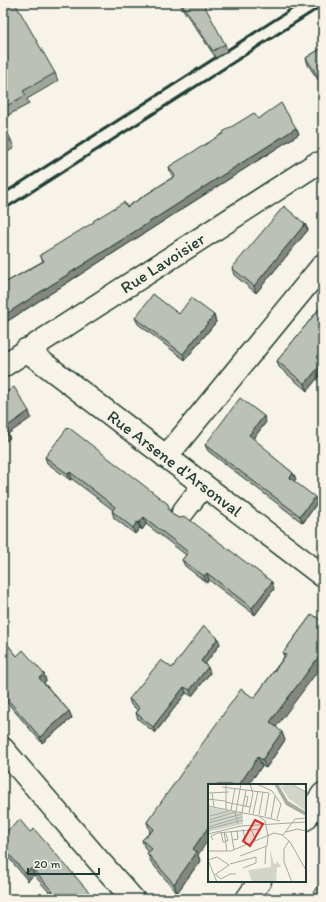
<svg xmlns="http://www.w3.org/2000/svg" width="326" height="902" viewBox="0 0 326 902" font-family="Itim,sans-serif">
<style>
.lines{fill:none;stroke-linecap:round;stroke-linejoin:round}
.minor-casing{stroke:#1f3d34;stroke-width:25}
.major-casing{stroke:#1f3d34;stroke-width:25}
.minor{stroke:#f7f3e8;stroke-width:22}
.major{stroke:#f7f3e8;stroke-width:22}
.rail{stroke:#1f3d34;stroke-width:3}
.wall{fill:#a1a69d;stroke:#1f3d34}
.shaded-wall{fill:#83877f;stroke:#1f3d34}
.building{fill:#bbc1b6;stroke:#1f3d34}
.labels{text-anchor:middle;stroke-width:4;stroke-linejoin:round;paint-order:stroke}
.street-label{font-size:17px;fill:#1f3d34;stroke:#f7f3e8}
.inset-road{fill:none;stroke:#a1aaa0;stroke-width:1}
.view{fill:#d62828;fill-opacity:0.15;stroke:#d62828;stroke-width:2}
.inset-edge{fill:none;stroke:#1f3d34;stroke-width:2}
</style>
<rect width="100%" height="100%" fill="#f7f3e8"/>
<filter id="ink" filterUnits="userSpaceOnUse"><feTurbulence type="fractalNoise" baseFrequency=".025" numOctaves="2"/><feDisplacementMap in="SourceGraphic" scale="8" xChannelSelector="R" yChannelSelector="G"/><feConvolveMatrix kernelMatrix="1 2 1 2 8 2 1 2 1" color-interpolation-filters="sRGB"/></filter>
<g filter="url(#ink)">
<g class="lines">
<g class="minor-casing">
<g id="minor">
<path id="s1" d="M26,350L323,576"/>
<path id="s2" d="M3,366L316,164L323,163"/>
<polyline points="166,457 323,265"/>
<polyline points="183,512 203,486"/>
<polyline points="3,749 99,861 133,899"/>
</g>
</g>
<g class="major-casing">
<g id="major">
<polyline points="305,819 323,794"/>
<polyline points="247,899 260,881"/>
</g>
</g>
<use href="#minor" class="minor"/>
<use href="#major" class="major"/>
<g class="rail">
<polyline points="3,194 301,3"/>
<polyline points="3,210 323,5"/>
</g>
</g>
<g class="wall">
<polygon points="3,3 55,73 58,81 27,99 29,104 3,118"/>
<polygon points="180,3 225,44 227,51 216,58 182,8"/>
<polygon points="323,47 323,87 308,65 306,58"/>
<polygon points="258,119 296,128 299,134 3,324 3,284 43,261 40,255 127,207 173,177 171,174 169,167"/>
<polygon points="3,125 11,140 14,148 3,155"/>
<polygon points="305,224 308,230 256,293 234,275 232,268"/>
<polygon points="323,304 323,371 307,391 279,367 277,361"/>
<polygon points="179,314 214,315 216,322 185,360 138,324 135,318"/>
<polygon points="266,422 253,439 272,456 293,473 296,479 294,481 317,503 303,523 208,451 205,445"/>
<polygon points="45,457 171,510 171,513 173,515 274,589 255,615 209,580 207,583 185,566 182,560 186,555 146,524 142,530 140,528 135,534 114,518 112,511 113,510 72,479 70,480 47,463"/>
<polygon points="312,614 276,727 285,740 266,768 262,766 248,785 209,785 198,855 200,861 177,893 151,862 147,853 149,852 145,849 142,840 150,832 147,822 254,698 284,657 283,653"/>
<polygon points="3,639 17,656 44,674 46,681 44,683 69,711 72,718 42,743 4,699 4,700 3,699"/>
<polygon points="220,644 205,664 210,673 192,696 186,693 155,733 138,719 136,713 138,710 131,705 129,699 172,668"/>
<polygon points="30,832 95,899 55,899 34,875 28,881 3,851 3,834"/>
</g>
<g class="shaded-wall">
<polygon points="296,128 299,134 3,324 3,316"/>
<polygon points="305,224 308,230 256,293 254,286"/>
<polygon points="214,315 216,322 185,360 183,354"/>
<polygon points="323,362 323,371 307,391 305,384"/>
<polygon points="29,411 31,418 8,434 10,438 3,443 3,435 5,428"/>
<polygon points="264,416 266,422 251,442 249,435"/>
<polygon points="70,472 72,479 70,480 68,474"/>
<polygon points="293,473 296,479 292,484 290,478"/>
<polygon points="315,497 317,503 303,523 300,516"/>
<polygon points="144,517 146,524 142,530 139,523"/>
<polygon points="137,522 140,528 135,534 133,528"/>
<polygon points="207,573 209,580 207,583 204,576"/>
<polygon points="272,582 274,589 255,615 252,608"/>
<polygon points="218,638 220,644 203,667 201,661"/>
<polygon points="323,651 323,664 273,731 270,722"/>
<polygon points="208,667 210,673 192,696 190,690"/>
<polygon points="44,674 46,681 42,685 39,678"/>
<polygon points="184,687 186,693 155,733 153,727"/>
<polygon points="69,711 72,718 42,743 40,737"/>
<polygon points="282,732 285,740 266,768 262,760"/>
<polygon points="258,757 262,766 248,785 239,785"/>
<polygon points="209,826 209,839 198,855 200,861 177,893 174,884 193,849"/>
<polygon points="32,868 34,875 28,881 25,873"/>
</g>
<g class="building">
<polygon points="3,3 15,3 55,73 23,91 26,95 3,108"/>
<polygon points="181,3 203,3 225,44 213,51"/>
<polygon points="323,47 323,84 306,58"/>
<polygon points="281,103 296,128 3,316 3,284 44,261 40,255 94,222 93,221 124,202 127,207 175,176 169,167 170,166 224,133 223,132 254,113 258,119"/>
<polygon points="3,125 11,140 3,144"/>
<polygon points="284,206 305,224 254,286 232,268"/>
<polygon points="153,294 179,314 191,298 214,315 183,354 135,318"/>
<polygon points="323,304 323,362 305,384 277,361"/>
<polygon points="14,387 29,411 5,428 7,432 3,435 3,394"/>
<polygon points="240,398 264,416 249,435 271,453 270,454 293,473 290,478 315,497 300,516 205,445"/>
<polygon points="68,427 168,504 169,510 173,515 179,518 186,517 272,582 252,608 207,573 204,576 182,560 188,552 144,517 139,523 137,522 133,528 112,511 115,507 70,472 68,474 45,457"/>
<polygon points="312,614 323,622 323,651 270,722 282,732 262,760 258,757 239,785 209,785 209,826 193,849 197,852 174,884 147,853 152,849 142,840 154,829 147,822 241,689 254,698 286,655 283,653"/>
<polygon points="204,626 218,638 201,661 208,667 190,690 184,687 153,727 136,713 140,708 129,699 161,660 172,668"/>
<polygon points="3,639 17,656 23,650 44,674 39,678 69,711 40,737 3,694"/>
<polygon points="20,820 30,832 34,829 95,899 59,899 32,868 25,873 3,847 3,834"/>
<polygon points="323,880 323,899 309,899"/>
</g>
</g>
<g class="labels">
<g class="street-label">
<text dy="6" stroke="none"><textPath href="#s2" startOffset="190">Rue Lavoisier</textPath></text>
<text dy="6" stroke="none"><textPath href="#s1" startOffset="187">Rue Arsene d'Arsonval</textPath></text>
</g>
</g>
<g transform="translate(208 784)">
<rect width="98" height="98" fill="#f7f3e8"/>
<path d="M71,0L76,3L75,0H81L98,8V27L81,15ZM0,23L35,29V40L0,48ZM62,65L66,80L69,79L68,75L73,83H69L68,98H44L40,86L63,83Z" fill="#d3d5ca"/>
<path d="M66,0H70L80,17L98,28V32L78,21Z" fill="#a4ada3"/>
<path class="inset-road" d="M49,0L64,7L73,20L69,35M83,0L98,8M14,3L61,9M0,9L21,8M4,9L6,23M37,12L40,13L38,22M0,15L17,17M17,18L42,23M0,22L51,32L57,37L60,52M18,25V0M23,26L27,4M28,27L33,0M34,28L38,6M41,29L45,9L42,0M45,30L50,7M51,31L55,8M2,32L21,27M52,32L72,37M57,32L61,9M63,34L67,12M2,36L27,28L30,40M0,39L34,30M0,43L34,33M0,45L35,36M35,45L38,61M43,45L48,57M23,47L26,66M13,48L15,58H18M16,48L19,67M78,48L89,45L98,47M0,50L33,42L98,38M16,50H18L20,57H17M74,51L82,58L98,86M5,56L3,52L10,49L53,45M25,56L30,55L29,46M81,57L76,65V78L84,98M0,67H23L66,49L75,51L87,35L98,34M32,72L59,62L60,52M0,76L9,73L21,81L8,90M0,76L9,98M22,80L48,73V79L35,84M57,80L58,62M7,90L13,95L22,90H28"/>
<path class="view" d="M47,36L55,40L42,62L35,57Z"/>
<rect width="98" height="98" class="inset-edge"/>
</g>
<rect width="326" height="902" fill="none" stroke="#f7f3e8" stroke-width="16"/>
<rect x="8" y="8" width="310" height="886" fill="none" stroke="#1f3d34" stroke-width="1.5" filter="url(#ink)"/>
<path d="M28 868v6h71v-6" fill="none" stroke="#1f3d34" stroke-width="2"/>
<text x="34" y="868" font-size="12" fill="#1f3d34" stroke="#f7f3e8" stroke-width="3" paint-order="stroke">20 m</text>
</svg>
